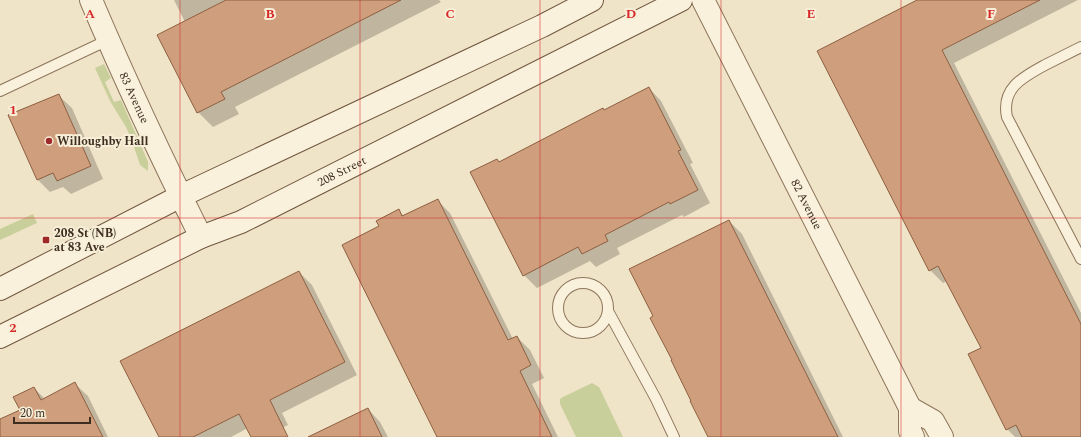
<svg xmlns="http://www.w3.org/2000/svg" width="1081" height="437" viewBox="0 0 1081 437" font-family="Spectral,serif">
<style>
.green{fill:#c9cf9b}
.shadow{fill:#0003}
.building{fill:#cf9f7d;stroke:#8d5f41}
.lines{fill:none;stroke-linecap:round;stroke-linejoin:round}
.service-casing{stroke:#8d765c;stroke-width:12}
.tertiary-casing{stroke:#8d765c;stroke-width:24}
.secondary-casing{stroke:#6f573f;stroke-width:24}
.service{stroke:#faf1dc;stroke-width:10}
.tertiary{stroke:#faf1dc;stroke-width:22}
.secondary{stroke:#faf1dc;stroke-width:22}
.grid{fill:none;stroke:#d62828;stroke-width:1;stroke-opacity:0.55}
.poi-dot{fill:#9e2a2b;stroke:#f7eed8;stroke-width:1.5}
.labels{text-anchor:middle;stroke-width:4;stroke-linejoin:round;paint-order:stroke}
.street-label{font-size:12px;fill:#3d2e20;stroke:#f7eed8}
.poi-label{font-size:12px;font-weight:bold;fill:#3d2e20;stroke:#f7eed8;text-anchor:start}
.grid-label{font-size:13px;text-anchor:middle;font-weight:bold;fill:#d62828;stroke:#f7eed8;stroke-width:4;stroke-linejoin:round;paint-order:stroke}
</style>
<rect width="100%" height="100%" fill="#f0e4c8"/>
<g class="green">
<polygon points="104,64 111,78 105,82 114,102 121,100 145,155 148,162 148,171 140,165 132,141 126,127 110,101 95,68"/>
<polygon points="33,214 37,223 0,240 0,229"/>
<polygon points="592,383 599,387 623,437 576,437 560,404 560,399 563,397"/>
</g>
<g class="shadow">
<polygon points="174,0 439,0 441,2 235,107 239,114 213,127 198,112 185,22"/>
<polygon points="920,0 1078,0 954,63 1081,313 1081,437 1015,437 1007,429 982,348 947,281 943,283 930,270"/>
<polygon points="649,88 661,101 693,163 690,164 710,203 684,217 682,215 617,248 620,254 596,267 590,261 537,288 524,275 497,160 500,163"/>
<polygon points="59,96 72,108 103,179 71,194 63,187 50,192 38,180"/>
<polygon points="437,200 450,213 513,339 517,337 530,350 544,378 532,384 558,437 438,437 380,227 399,211 404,216"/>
<polygon points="729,221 742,234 843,437 709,437"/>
<polygon points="299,272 312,285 357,375 282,413 288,425 263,437 257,437 248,428 231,437 160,437"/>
<polygon points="75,384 88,396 108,437 0,437 0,420 21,410 34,388 45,399"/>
<polygon points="368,409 380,422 388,437 310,437"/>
</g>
<g class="building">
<polygon points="226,0 401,0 221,92 225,99 197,113 157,35"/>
<polygon points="917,0 1040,0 942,50 1081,324 1081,437 1022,437 1016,425 1006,430 968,354 981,348 938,266 929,271 817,51"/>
<polygon points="649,87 681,150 678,151 698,190 670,204 669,202 605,235 608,241 582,254 578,247 523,276 470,172 497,159 499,162 603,108 604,110"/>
<polygon points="59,94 91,166 57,181 53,173 37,180 8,115"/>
<polygon points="438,199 508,340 517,336 531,365 520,371 552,437 437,437 342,245 379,226 376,221 399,209 402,216"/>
<polygon points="729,220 838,437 708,437 690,401 691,401 671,360 672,360 650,318 653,316 629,269"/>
<polygon points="299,271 345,362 270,400 288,437 251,437 239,414 193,437 159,437 120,361"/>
<polygon points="75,382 103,437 0,437 0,419 20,410 13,397 34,387 41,400"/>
<polygon points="368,408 382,437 308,437"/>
</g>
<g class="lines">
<g class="service-casing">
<g id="service">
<path d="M1081,47C1069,53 1057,59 1045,65C1023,77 1001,88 1007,117L1081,259"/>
<polyline points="0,91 108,40"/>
<circle cx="583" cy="308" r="25"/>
<polyline points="608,311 656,399 674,437"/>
</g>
</g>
<g class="tertiary-casing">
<g id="tertiary">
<path id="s1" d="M91,0C125,80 162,159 201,237"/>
<path id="s2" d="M703,0L910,408V431L913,437"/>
<polyline points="910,408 933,421 942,437"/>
</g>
</g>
<g class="secondary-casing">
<g id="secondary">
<polyline points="0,289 181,196 542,26 592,0"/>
<path id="s3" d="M0,337L201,237L241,222L681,0"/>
</g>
</g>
<use href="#service" class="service"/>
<use href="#tertiary" class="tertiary"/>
<use href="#secondary" class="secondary"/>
</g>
<path class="grid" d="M180,0V437M360,0V437M540,0V437M721,0V437M901,0V437M0,218H1081"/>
<g class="poi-dot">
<circle cx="49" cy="141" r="4"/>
<rect x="42" y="236" width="8" height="8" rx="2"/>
</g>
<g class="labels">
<g class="street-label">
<text dy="4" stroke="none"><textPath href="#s1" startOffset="107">83 Avenue</textPath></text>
<text dy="4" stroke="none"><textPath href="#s3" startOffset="380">208 Street</textPath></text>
<text dy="4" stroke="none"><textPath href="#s2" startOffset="229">82 Avenue</textPath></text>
</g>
<g class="poi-label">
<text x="57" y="145">Willoughby Hall</text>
<text x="54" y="237">208 St (NB)<tspan x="54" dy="14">at 83 Ave</tspan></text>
</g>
</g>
<g class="grid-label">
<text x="90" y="18">A</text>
<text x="270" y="18">B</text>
<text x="450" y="18">C</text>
<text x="631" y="18">D</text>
<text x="811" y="18">E</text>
<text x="991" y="18">F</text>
<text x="13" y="114">1</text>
<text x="13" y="332">2</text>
</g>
<path d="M14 417v6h76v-6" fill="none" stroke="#3d2e20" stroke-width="2"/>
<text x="20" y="417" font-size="12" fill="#3d2e20" stroke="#f7eed8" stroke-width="3" paint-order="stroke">20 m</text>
</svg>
